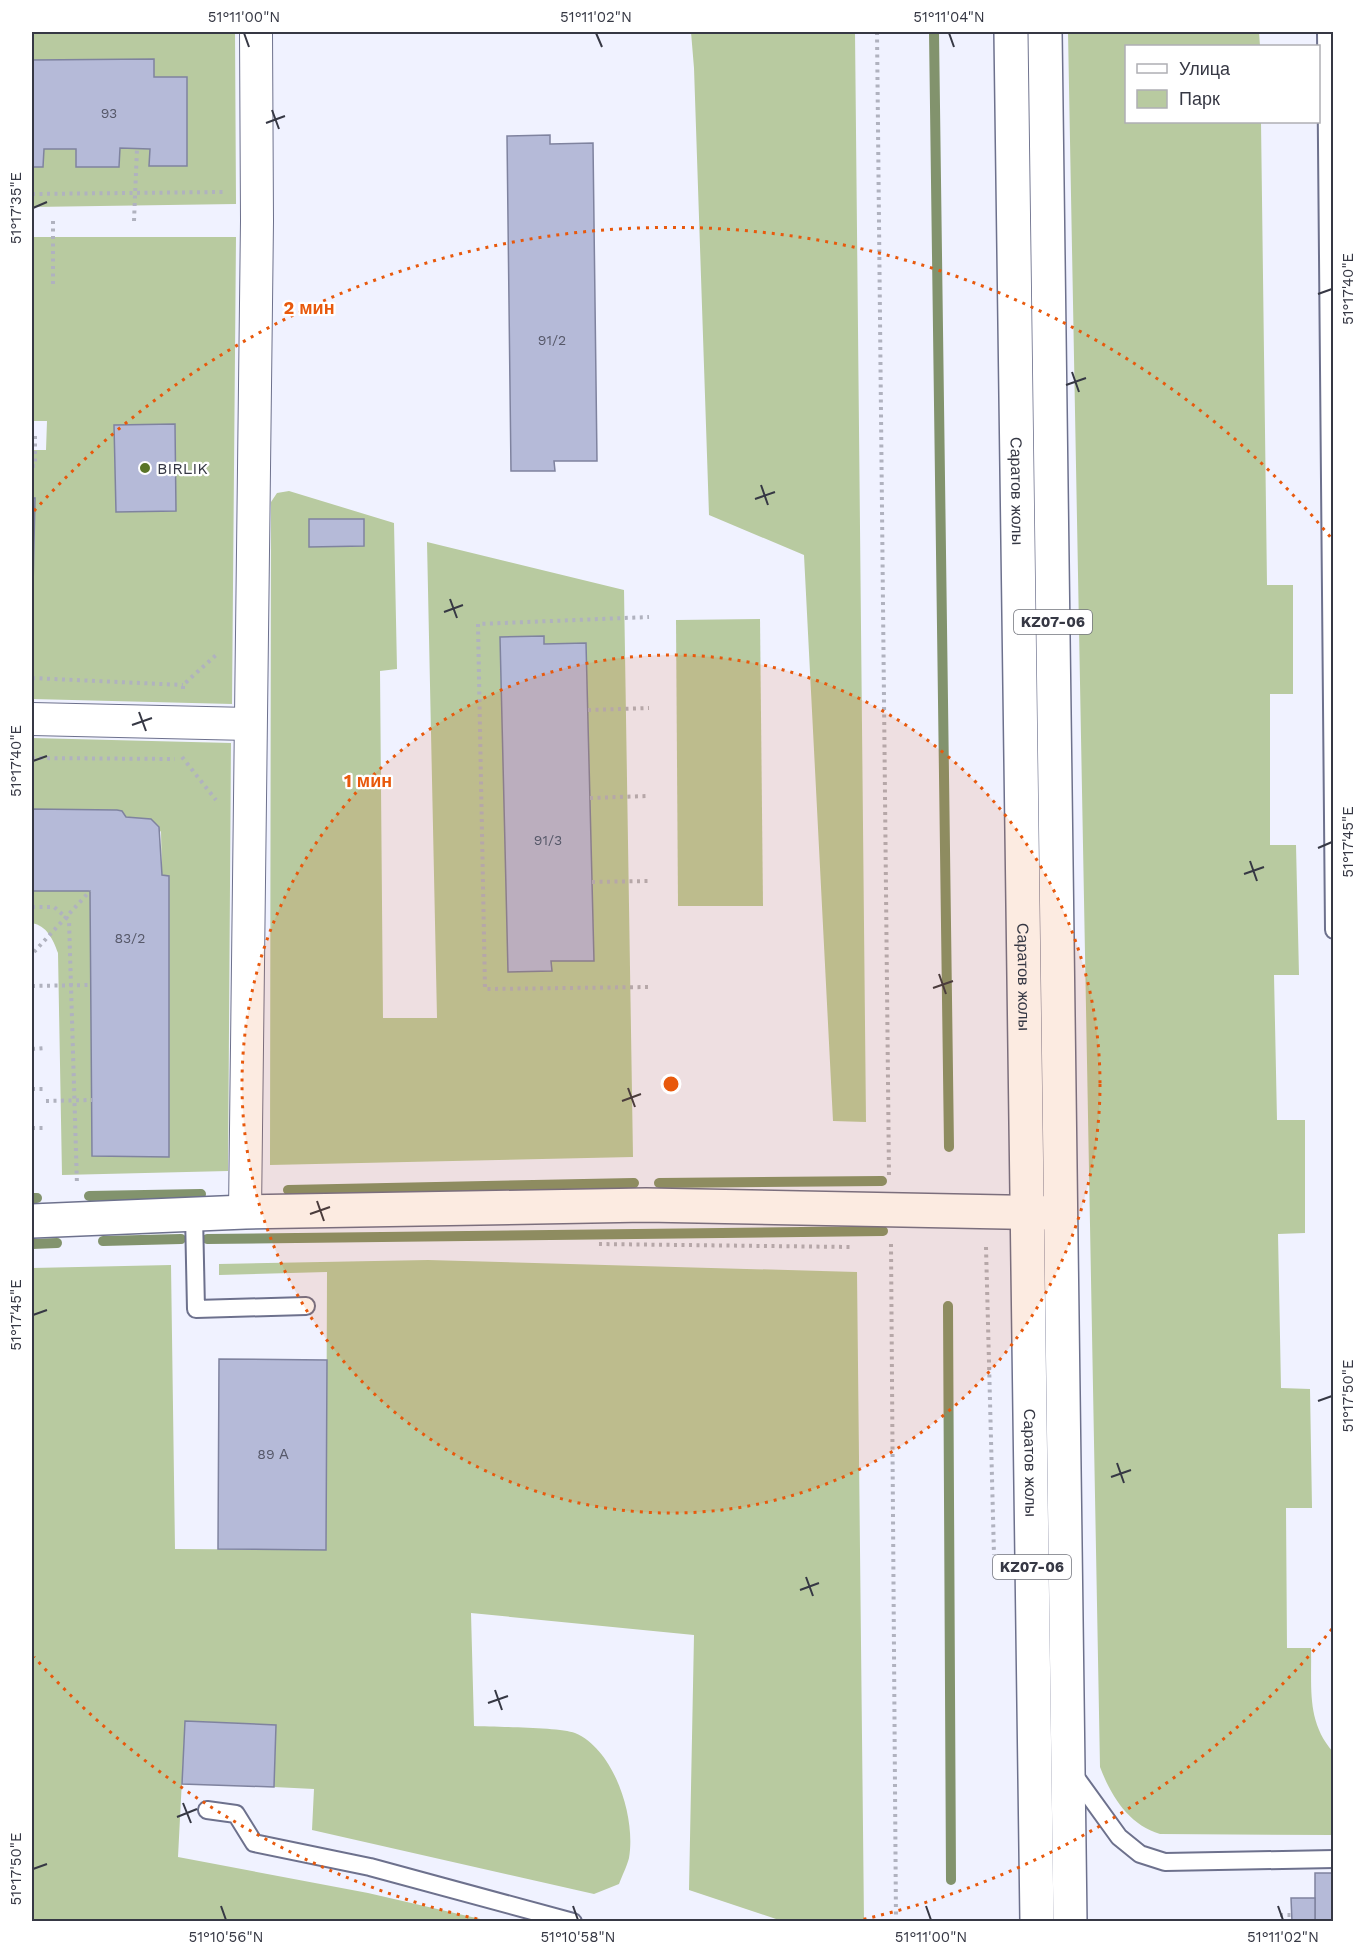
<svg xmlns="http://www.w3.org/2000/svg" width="1365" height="1953" viewBox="0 0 1365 1953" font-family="'Work Sans',sans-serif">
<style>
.green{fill:#b8caa0;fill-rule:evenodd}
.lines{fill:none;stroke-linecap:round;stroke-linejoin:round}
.stream{stroke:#82936d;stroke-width:10}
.building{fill:#b5bad8;stroke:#7f839f;stroke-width:1.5}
.lane-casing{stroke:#6d718d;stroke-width:20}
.street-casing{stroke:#6d718d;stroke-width:34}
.secondary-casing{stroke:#6d718d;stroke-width:36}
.primary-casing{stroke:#6d718d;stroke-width:36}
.path{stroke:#b0b2bf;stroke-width:4;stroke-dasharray:3 4.5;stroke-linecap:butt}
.lane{stroke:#fff;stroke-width:16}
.street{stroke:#fff;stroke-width:32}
.secondary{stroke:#fff;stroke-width:33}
.primary{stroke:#fff;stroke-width:33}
.ticks{fill:none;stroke:#363844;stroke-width:2}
.ring{fill:none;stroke:#e8590c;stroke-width:3;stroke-dasharray:3 6}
.poi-dot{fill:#597427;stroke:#fff;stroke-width:2}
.labels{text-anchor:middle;stroke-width:4.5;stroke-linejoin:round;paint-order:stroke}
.number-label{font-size:14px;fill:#565869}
.shield{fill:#fff;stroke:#72747c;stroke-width:1.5}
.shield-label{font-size:15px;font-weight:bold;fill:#363844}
.poi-label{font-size:16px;fill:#363844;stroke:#fff;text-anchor:start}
.street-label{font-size:16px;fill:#363844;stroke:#fff}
.centre{fill:#e8590c;stroke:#fff;stroke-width:3}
.ring-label{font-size:18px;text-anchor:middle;font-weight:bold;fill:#e8590c;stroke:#fff;stroke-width:4.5;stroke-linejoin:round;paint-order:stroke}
.neatline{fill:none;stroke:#363844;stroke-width:2}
.ticks-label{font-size:15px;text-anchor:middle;fill:#363844}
</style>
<rect width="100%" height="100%" fill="#f0f2ff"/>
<g class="green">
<polygon points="32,32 235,32 236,204 32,207 32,167 43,166 44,149 76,149 119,167 120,148 150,149 149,166 187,166 187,77 154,77 153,59 32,60"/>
<polygon points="691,32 855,32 866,1122 833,1121 804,555 709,515 694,68"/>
<path d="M1068,32H1259L1260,46H1126V122H1261L1267,585H1293V694H1270V845H1296L1299,975H1274L1277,1120H1305V1233L1278,1234L1281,1388L1310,1389L1312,1508H1286L1287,1648H1311C1312,1687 1306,1721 1333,1752V1835L1160,1834C1129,1825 1111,1796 1100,1767Z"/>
<path d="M32,237H236L232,704L32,699L35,498H32V450H46L47,421H32ZM175,424L176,511L116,512L114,425Z"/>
<path d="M289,491L394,523L397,669L380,671L383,1018H437L427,542L624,590L633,1157L270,1165L271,502L277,493ZM309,519H364V546L309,547ZM543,636L544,644L586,643L594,960L551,961V971L509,972L500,637Z"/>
<polygon points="760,619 763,906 678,906 676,620"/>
<path d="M32,738L231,743L228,1171L62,1175L58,953C53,939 47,926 32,923V891H90L92,1100L169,1157V876L162,875L161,832L151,819L126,817L122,811L117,810L32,809Z"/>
<polygon points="32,994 34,1184 32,1184"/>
<path d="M428,1260L857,1272L864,1921H782L689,1890L694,1635L471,1613L474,1726C495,1727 559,1727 575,1733C615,1750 636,1818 629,1858C627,1866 622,1876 619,1884L594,1894L312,1830L314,1789L274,1787L276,1725L185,1721L178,1857L368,1893L489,1921H32V1268L171,1265L175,1549L326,1550L327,1272L219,1275V1264Z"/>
</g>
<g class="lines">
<g class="stream">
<polyline points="934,32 949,1147"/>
<polyline points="659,1183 882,1181"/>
<polyline points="288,1190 634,1183"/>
<polyline points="89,1196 201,1194"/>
<polyline points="32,1198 37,1198"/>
<polyline points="207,1239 883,1231"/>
<polyline points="103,1241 181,1239"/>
<polyline points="32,1244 57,1243"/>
<polyline points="948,1306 951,1880"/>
</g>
</g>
<g class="building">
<polygon points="154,59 154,77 187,77 187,166 149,166 150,149 120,148 119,167 76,167 76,149 44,149 43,167 32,167 32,60"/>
<polygon points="550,135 550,144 593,143 597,461 554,461 555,471 511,471 507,136"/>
<polygon points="175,424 176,511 116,512 114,425"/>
<polygon points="32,498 35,498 33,588 32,588"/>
<polygon points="309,519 364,519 364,546 309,547"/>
<polygon points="544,636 544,644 586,643 594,961 551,961 552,971 508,972 500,637"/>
<polygon points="32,809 117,810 122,811 126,817 151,819 159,827 162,875 169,876 169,1157 92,1156 90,891 32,891"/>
<polygon points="219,1359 327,1360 326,1550 218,1549"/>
<polygon points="185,1721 276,1725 274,1787 182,1784"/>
<rect x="1315" y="1873" width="19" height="49"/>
<polygon points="1291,1898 1315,1898 1315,1922 1292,1922"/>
</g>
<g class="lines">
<g class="lane-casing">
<g id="lane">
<polyline points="1326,32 1334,930"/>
<polyline points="194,1215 196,1309 306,1306"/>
<polyline points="1072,1772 1119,1837 1140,1854 1165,1862 1334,1859"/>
<polyline points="207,1810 236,1814 254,1843 370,1867 573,1922"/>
</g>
</g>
<g class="street-casing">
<g id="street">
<polyline points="32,719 249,724"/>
<polyline points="245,1212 257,221 256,32"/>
</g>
</g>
<g class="secondary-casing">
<polyline id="secondary" points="32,1221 245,1212 646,1205 1055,1213"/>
</g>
<g class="primary-casing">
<g id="primary">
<path id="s1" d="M1011,32L1037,1922"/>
<polyline points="1045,32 1070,1922"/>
</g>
</g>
<g class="path">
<polyline points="877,32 889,1177"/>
<polyline points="32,194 223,192"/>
<polyline points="53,221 53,286"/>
<polyline points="134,221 137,148"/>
<polyline points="32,466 35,466 35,435"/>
<polyline points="32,678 183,685"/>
<polyline points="183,689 183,685 216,655"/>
<polyline points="588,710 649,708"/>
<polyline points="182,757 216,800"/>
<polyline points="32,758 175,759"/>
<polyline points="590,798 648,796"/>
<polyline points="592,882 648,881"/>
<polyline points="32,907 54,907 69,920 77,1185"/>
<polyline points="34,952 90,891"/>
<polyline points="32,986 91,985"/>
<polyline points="648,987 485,989 478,624 649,617"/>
<polyline points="32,1049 45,1048"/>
<polyline points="32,1089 46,1089"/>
<polyline points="46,1101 92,1100"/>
<polyline points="32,1128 47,1128"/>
<polyline points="599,1244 850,1247"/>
<polyline points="891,1244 896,1922"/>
<polyline points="986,1247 994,1555"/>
<polyline points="1280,1915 1292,1915"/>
</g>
<use href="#lane" class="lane"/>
<use href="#street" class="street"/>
<use href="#secondary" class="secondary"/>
<use href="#primary" class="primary"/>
</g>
<path class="ticks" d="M244,33L249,47M596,33L602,47M949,33L954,47M272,110L279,129M266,123L285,116M33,208L47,202M1318,294L1332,289M1072,372L1079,392M1066,385L1086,378M761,485L768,505M755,499L775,492M450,599L457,618M444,612L463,605M139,712L146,731M132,725L152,718M33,761L47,756M1318,848L1332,842M1250,861L1257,881M1244,874L1264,867M939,974L946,994M933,988L953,981M628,1088L635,1107M622,1101L641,1094M317,1201L324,1221M310,1214L330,1207M33,1315L47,1310M1318,1401L1332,1396M1117,1463L1124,1483M1111,1477L1131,1470M806,1577L813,1596M800,1590L819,1583M495,1690L502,1710M488,1703L508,1696M183,1803L191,1823M177,1817L197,1809M33,1869L47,1864M221,1906L226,1920M573,1906L578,1920M926,1906L931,1920M1278,1906L1283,1920"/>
<circle cx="671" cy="1084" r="429" fill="#e8590c" fill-opacity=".12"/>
<g class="ring">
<circle cx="671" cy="1084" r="429"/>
<path d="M1332 1629A857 857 0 0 1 856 1921M486 1921A857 857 0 0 1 34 1657M34 511A857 857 0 0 1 1332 539"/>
</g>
<circle class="poi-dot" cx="145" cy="468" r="6"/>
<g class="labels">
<g class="number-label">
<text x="109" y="118">93</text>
<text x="552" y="345">91/2</text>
<text x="548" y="845">91/3</text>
<text x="130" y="943">83/2</text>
<text x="273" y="1459">89 А</text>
</g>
<g class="shield">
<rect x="1014" y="610" width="78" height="24" rx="4.5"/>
<rect x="993" y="1555" width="78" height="24" rx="4.5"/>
</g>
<g class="shield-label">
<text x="1053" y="627">KZ07-06</text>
<text x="1032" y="1572">KZ07-06</text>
</g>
<g class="poi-label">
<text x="157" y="474">BIRLIK</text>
</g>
<g class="street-label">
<text dy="6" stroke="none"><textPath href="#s1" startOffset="459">Саратов жолы</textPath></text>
<text dy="6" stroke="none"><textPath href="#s1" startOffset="945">Саратов жолы</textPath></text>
<text dy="6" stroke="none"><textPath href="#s1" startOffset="1431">Саратов жолы</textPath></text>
</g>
</g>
<circle cx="671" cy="1084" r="9" class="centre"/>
<g class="ring-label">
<text x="309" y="314">2 мин</text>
<text x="368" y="787">1 мин</text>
</g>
<rect width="1365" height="1953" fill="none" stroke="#ffffff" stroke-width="66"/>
<rect x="1125" y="45" width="195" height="78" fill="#ffffff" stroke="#afafb4" stroke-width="1.5"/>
<rect x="1137" y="64" width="30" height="9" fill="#ffffff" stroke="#afafb4" stroke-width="1.5"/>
<text x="1179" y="75" font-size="18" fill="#363844">Улица</text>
<rect x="1137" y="90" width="30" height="18" fill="#b8caa0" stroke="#afafb4" stroke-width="1.5"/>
<text x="1179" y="105" font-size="18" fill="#363844">Парк</text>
<rect x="33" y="33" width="1299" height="1887" class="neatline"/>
<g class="ticks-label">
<text x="244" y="22">51°11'00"N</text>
<text x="596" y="22">51°11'02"N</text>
<text x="949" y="22">51°11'04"N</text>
<text transform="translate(16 208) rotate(-90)" y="5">51°17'35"E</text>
<text transform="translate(1348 289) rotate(-90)" y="5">51°17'40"E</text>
<text transform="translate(16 761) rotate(-90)" y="5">51°17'40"E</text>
<text transform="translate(1348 842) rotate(-90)" y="5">51°17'45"E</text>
<text transform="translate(16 1315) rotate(-90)" y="5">51°17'45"E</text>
<text transform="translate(1348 1396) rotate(-90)" y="5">51°17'50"E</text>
<text transform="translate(16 1869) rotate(-90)" y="5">51°17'50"E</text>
<text x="226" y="1942">51°10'56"N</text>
<text x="578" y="1942">51°10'58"N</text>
<text x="931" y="1942">51°11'00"N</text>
<text x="1283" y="1942">51°11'02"N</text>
</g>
</svg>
